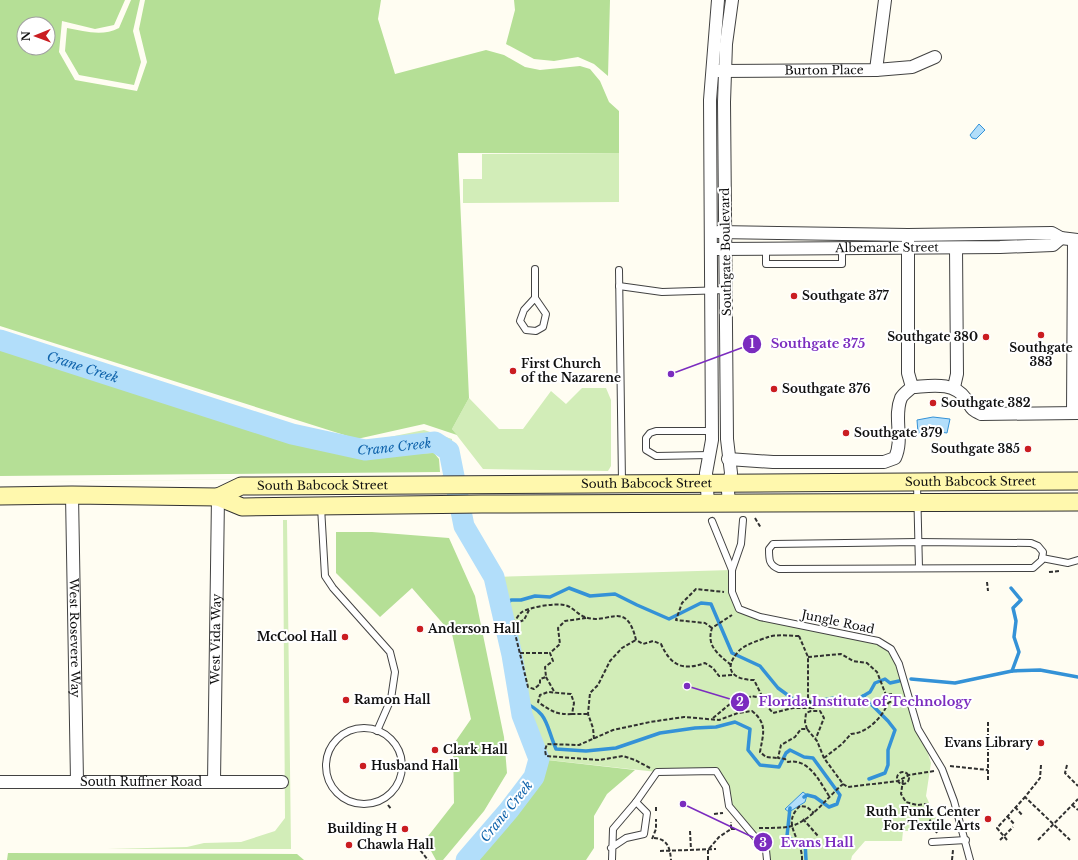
<svg xmlns="http://www.w3.org/2000/svg" width="1078" height="860" viewBox="0 0 1078 860" font-family="'Libre Baskerville',serif">
<style>
.green{fill:#d2edb8}
.forest{fill:#b5df96;fill-rule:evenodd}
.water{fill:#b2defa;stroke:#3492d7}
.lines{fill:none;stroke-linecap:round;stroke-linejoin:round}
.stream{stroke:#3492d7;stroke-width:3.5}
.river{stroke:#b2defa;stroke-width:21}
.service-casing{stroke:#424242;stroke-width:8}
.minor-casing{stroke:#424242;stroke-width:14}
.secondary-casing{stroke:#313131;stroke-width:19}
.path{stroke:#313131;stroke-width:2;stroke-dasharray:4 2;stroke-linecap:butt}
.service{stroke:#fff;stroke-width:6}
.minor{stroke:#fff;stroke-width:12}
.secondary{stroke:#fff8ad;stroke-width:17}
.poi-dot{fill:#ca1d21;stroke:#fff;stroke-width:1.5}
.labels{text-anchor:middle;stroke-width:4;stroke-linejoin:round;paint-order:stroke}
.street-label{font-size:12px;fill:#0f0f0f;stroke:#fff}
.poi-label{font-size:12px;font-weight:bold;fill:#0f0f0f;stroke:#fff;text-anchor:start}
.water-label{font-size:13px;font-style:italic;fill:#0f63ab;stroke:#fff}
.leader{fill:none;stroke:#7b2cbf;stroke-width:1.5}
.callout-dot{fill:#7b2cbf;stroke:#fff;stroke-width:1.5}
.mark-label{font-size:12px;text-anchor:middle;font-weight:bold;fill:#fff}
.callout-label{font-size:13px;text-anchor:middle;font-weight:bold;fill:#7b2cbf;stroke:#fff;stroke-width:4;stroke-linejoin:round;paint-order:stroke}
</style>
<rect width="100%" height="100%" fill="#fffdf2"/>
<g class="green">
<polygon points="619,153 619,202 463,203 463,179 482,179 482,154"/>
<polygon points="0,332 355,444 424,430 452,439 454,477 0,482 440,477 446,473 444,457 436,448 363,450 355,446 282,432 0,340"/>
<polygon points="582,388 606,388 611,400 611,466 608,471 483,469 452,429 469,398 499,429 523,429 551,391 566,404"/>
<polygon points="283,520 287,520 291,849 107,849 187,847 204,843 241,842 275,831 285,818"/>
<polygon points="732,570 732,592 739,609 760,617 878,641 891,649 899,664 931,763 926,796 940,827 938,831 903,831 902,841 865,841 852,856 851,860 767,860 766,850 729,806 716,771 657,772 539,759 522,715 512,655 494,577"/>
</g>
<g class="forest">
<path d="M0,0H125L114,25L95,29L62,21L59,52L75,80L137,91L147,62L139,29L145,0H381L378,19L395,74L486,50L504,55L525,67L540,70L580,66L590,69L600,81L609,102L619,111V153H458L469,398L452,429L457,435L424,424L357,439L0,326ZM24,24H48V48H24Z"/>
<path d="M131,0H140L133,31L141,62L134,85L79,75L65,51L67,28C84,31 102,37 119,28Z"/>
<polygon points="514,0 610,0 608,76 594,64 578,57 554,61 534,59 506,44 515,10"/>
<polygon points="0,346 280,437 354,452 362,455 434,453 439,459 440,472 0,476"/>
<polygon points="336,532 372,532 449,538 475,596 504,737 507,773 484,811 443,860 436,860 425,840 454,803 453,745 471,719 452,634 412,588 380,617 336,573"/>
<polygon points="547,760 635,770 607,794 594,816 594,848 586,860 476,860 539,785"/>
<polygon points="8,853 297,854 304,860 7,860"/>
</g>
<g class="water">
<polygon points="979,124 985,130 976,139 972,138 970,135"/>
<polygon points="933,417 950,419 947,433 933,431 918,433 917,420"/>
<polygon points="803,792 807,795 805,802 789,812 785,809"/>
</g>
<g class="lines">
<g class="stream">
<polyline points="1011,588 1021,600 1013,608 1016,621 1014,637 1019,652 1012,671"/>
<polyline points="502,608 511,600 521,600 535,596 550,597 569,588 590,596 615,594 637,605 669,619 701,603 711,604 732,653 760,666 778,688 800,704 834,698 853,702 870,692 875,683 885,679 890,683 899,681"/>
<polyline points="911,679 955,683 1012,671 1040,670 1078,677"/>
<polyline points="863,696 888,721 895,730 888,750 888,765 885,773 869,779"/>
<path d="M521,701C549,713 545,723 556,749L586,751L616,748L660,733L695,728L716,727L735,722L750,729L748,750L760,765L779,767L786,753L790,750L804,757L813,758L840,795L837,804L829,807L815,797L807,795L804,797"/>
<polyline points="790,808 787,836 795,842 805,841 806,860"/>
</g>
<path class="river" id="s1" d="M0,340L292,434L365,450L435,442L449,451L464,526L494,577L512,655L522,715L539,759L534,777L509,810L466,860"/>
<g class="service-casing">
<g id="service">
<polyline points="766,249 766,264 842,264 842,248"/>
<polyline points="619,270 622,482"/>
<polyline points="619,286 662,292 726,290"/>
<polyline points="535,298 546,314 543,327 536,331 526,330 520,321 524,310 535,298 535,269"/>
<polyline points="710,455 656,456 646,450 646,438 650,433 656,431 712,431"/>
<polyline points="917,484 919,568"/>
<polyline points="321,507 325,576 333,588 390,652 395,672 391,699 377,731"/>
<polyline points="743,520 741,544 732,570 732,592 739,609 760,617 878,641 891,649 899,664 918,729 942,769 954,801 970,860"/>
<polyline points="712,521 732,570"/>
<path d="M918,542L1031,543L1038,546L1043,552L1042,560L1033,568L779,569C769,565 769,560 769,549L773,544Z"/>
<polyline points="1042,558 1068,563 1078,560"/>
<circle cx="364" cy="766" r="38"/>
<polyline points="636,802 657,772 716,771 726,787 729,806 766,850 767,860"/>
<polyline points="932,842 966,840"/>
<polyline points="611,848 626,838 644,834 647,813 636,802 613,829 612,860"/>
</g>
</g>
<g class="minor-casing">
<g id="minor">
<polyline points="876,70 885,0"/>
<path id="s2" d="M718,71L876,70L912,67L935,57"/>
<polyline points="718,232 908,235 1052,233 1061,238 1078,240"/>
<path d="M908,241V373L912,387C931,386 953,381 966,399C972,408 970,409 981,414L1078,413"/>
<path id="s3" d="M716,249L1000,247L1053,245L1061,238"/>
<polyline points="954,387 957,374 956,248"/>
<polyline points="1073,413 1074,240"/>
<path d="M728,459L773,462H884L895,458C904,439 893,417 901,398C903,394 909,390 912,387"/>
<path id="s4" d="M72,495L77,781"/>
<polyline points="708,504 706,473 712,440 710,100 718,0"/>
<polyline points="729,504 728,491 731,473 727,439 724,102 726,44 732,0"/>
<path id="s5" d="M214,781L218,497"/>
<path id="s6" d="M0,782H282"/>
</g>
</g>
<g class="secondary-casing">
<g id="secondary">
<polyline points="0,496 72,495 218,497 242,507 482,504 1078,502"/>
<path id="s7" d="M218,497L241,486L1078,481"/>
</g>
</g>
<g class="path">
<polyline points="755,518 761,528"/>
<polyline points="1049,572 1060,571"/>
<polyline points="987,582 988,591"/>
<path d="M586,618L565,621L558,628L560,644L550,653L553,661L545,667L546,677L540,679V684L534,689L528,687L513,625C515,621 518,615 522,612C530,607 554,603 564,605C572,606 578,615 585,617C608,626 626,598 636,640L643,644L653,641L661,644C671,666 683,671 705,663L713,668L719,676L733,675"/>
<polyline points="514,624 524,620 529,610"/>
<polyline points="712,628 705,623 676,620 682,603 696,589 724,592"/>
<path d="M799,636C790,636 777,634 768,637C760,640 743,645 738,652C722,670 734,680 754,680L767,706L773,713L793,708H814"/>
<polyline points="799,636 808,657 808,698 815,711"/>
<polyline points="520,653 550,653"/>
<polyline points="808,657 841,654 853,661 867,663 877,672 886,695 883,696 883,703 888,703 892,701 892,694 886,695"/>
<path d="M731,665C718,654 706,646 712,628L732,615"/>
<polyline points="546,677 555,693"/>
<path d="M572,714C557,715 551,711 538,702L540,695L548,692L571,694L574,703L572,714H588"/>
<polyline points="713,718 736,699 746,700 751,696 763,698"/>
<polyline points="988,722 988,781"/>
<polyline points="807,729 805,722 806,713 811,711 820,711 824,718 816,738"/>
<polyline points="594,739 593,728 588,714 590,693 598,685 610,661 622,648 636,640"/>
<path d="M824,758L842,744L851,734C867,733 882,718 888,703"/>
<polyline points="1041,765 1040,778 1025,797 1070,840"/>
<polyline points="1067,765 1065,773 1078,786"/>
<polyline points="950,766 988,770"/>
<path d="M650,768L635,760L623,756L599,760L546,756L545,750L547,744L579,745L613,730L650,722L684,717L719,720L738,713L752,711C768,724 763,734 760,752L766,757L778,758"/>
<circle cx="903" cy="778" r="6"/>
<polyline points="903,780 901,794 906,802 917,805 926,804 931,824 937,833"/>
<polyline points="843,784 848,787 898,781 909,775 934,771"/>
<path d="M829,796C820,782 809,758 788,762L785,759L778,758L781,745L795,737L801,729H807L817,741L824,758L843,784"/>
<polyline points="388,805 391,809"/>
<polyline points="1072,805 1078,810"/>
<polyline points="1015,807 1023,816"/>
<polyline points="656,811 656,805"/>
<polyline points="714,814 723,813"/>
<polyline points="1007,816 1015,825"/>
<polyline points="803,819 818,836"/>
<path d="M759,828C769,828 779,828 788,827C811,822 826,798 843,784"/>
<polyline points="731,829 737,829"/>
<polyline points="690,831 691,850"/>
<path d="M654,838C667,839 670,847 671,860"/>
<polyline points="652,839 656,829 656,819"/>
<polyline points="1000,840 1013,827"/>
<polyline points="1007,840 997,828 1025,797"/>
<polyline points="1038,840 1078,799"/>
<polyline points="413,841 428,860"/>
<polyline points="660,851 716,849"/>
<polyline points="708,860 708,850 719,837 731,829 731,822"/>
<path d="M802,860C803,839 780,824 800,806L807,807L814,813"/>
<polyline points="952,860 953,850"/>
</g>
<use href="#service" class="service"/>
<use href="#minor" class="minor"/>
<use href="#secondary" class="secondary"/>
</g>
<g class="poi-dot">
<circle cx="794" cy="296" r="4"/>
<circle cx="1041" cy="335" r="4"/>
<circle cx="986" cy="337" r="4"/>
<circle cx="513" cy="371" r="4"/>
<circle cx="774" cy="389" r="4"/>
<circle cx="933" cy="403" r="4"/>
<circle cx="846" cy="433" r="4"/>
<circle cx="1028" cy="449" r="4"/>
<circle cx="420" cy="629" r="4"/>
<circle cx="345" cy="637" r="4"/>
<circle cx="346" cy="700" r="4"/>
<circle cx="1041" cy="743" r="4"/>
<circle cx="435" cy="750" r="4"/>
<circle cx="363" cy="766" r="4"/>
<circle cx="988" cy="819" r="4"/>
<circle cx="405" cy="829" r="4"/>
<circle cx="349" cy="845" r="4"/>
</g>
<g class="labels">
<g class="street-label">
<text dy="4" stroke="none"><textPath href="#s2" startOffset="106">Burton Place</textPath></text>
<text dy="4" stroke="none"><textPath href="#s3" startOffset="171">Albemarle Street</textPath></text>
<text transform="translate(726 252) rotate(-91)" y="4">Southgate Boulevard</text>
<text dy="4" stroke="none"><textPath href="#s7" startOffset="755">South Babcock Street</textPath></text>
<text dy="4" stroke="none"><textPath href="#s7" startOffset="431">South Babcock Street</textPath></text>
<text dy="4" stroke="none"><textPath href="#s7" startOffset="107">South Babcock Street</textPath></text>
<text transform="translate(838 622) rotate(12)" y="4">Jungle Road</text>
<text dy="4" stroke="none"><textPath href="#s4" startOffset="143">West Rosevere Way</textPath></text>
<text dy="4" stroke="none"><textPath href="#s5" startOffset="142">West Vida Way</textPath></text>
<text dy="4" stroke="none"><textPath href="#s6" startOffset="141">South Ruffner Road</textPath></text>
</g>
<g class="poi-label">
<text x="802" y="300">Southgate 377</text>
<text x="978" y="341" text-anchor="end">Southgate 380</text>
<text x="1041" y="352" text-anchor="middle">Southgate<tspan x="1041" dy="14">383</tspan></text>
<text x="521" y="368">First Church<tspan x="521" dy="14">of the Nazarene</tspan></text>
<text x="782" y="393">Southgate 376</text>
<text x="941" y="407">Southgate 382</text>
<text x="854" y="437">Southgate 379</text>
<text x="1020" y="453" text-anchor="end">Southgate 385</text>
<text x="428" y="633">Anderson Hall</text>
<text x="337" y="641" text-anchor="end">McCool Hall</text>
<text x="354" y="704">Ramon Hall</text>
<text x="1033" y="747" text-anchor="end">Evans Library</text>
<text x="443" y="754">Clark Hall</text>
<text x="371" y="770">Husband Hall</text>
<text x="980" y="816" text-anchor="end">Ruth Funk Center<tspan x="980" dy="14">For Textile Arts</tspan></text>
<text x="397" y="833" text-anchor="end">Building H</text>
<text x="357" y="849">Chawla Hall</text>
</g>
<g class="water-label">
<text dy="5" stroke="none"><textPath href="#s1" startOffset="87">Crane Creek</textPath></text>
<text dy="5" stroke="none"><textPath href="#s1" startOffset="411">Crane Creek</textPath></text>
<text transform="translate(506 811) rotate(-51)" y="5">Crane Creek</text>
</g>
</g>
<path class="leader" d="M671 374L752 344M687 686L740 702M683 804L763 842"/>
<g class="callout-dot">
<circle cx="671" cy="374" r="4"/>
<circle cx="687" cy="686" r="4"/>
<circle cx="683" cy="804" r="4"/>
<circle cx="752" cy="344" r="10"/>
<circle cx="740" cy="702" r="10"/>
<circle cx="763" cy="842" r="10"/>
</g>
<g class="mark-label">
<text x="752" y="348">1</text>
<text x="740" y="706">2</text>
<text x="763" y="847">3</text>
</g>
<g class="callout-label">
<text x="818" y="348">Southgate 375</text>
<text x="865" y="706">Florida Institute of Technology</text>
<text x="817" y="847">Evans Hall</text>
</g>
<g transform="translate(36 36) rotate(269)"><circle r="19" fill="#ffffff" stroke="#9f9f9f"/>
<path d="M0-3L7 15L0 10L-7 15Z" fill="#ca1d21"/>
<text y="-6" font-size="11" font-weight="bold" text-anchor="middle" fill="#0f0f0f">N</text>
</g>
</svg>
